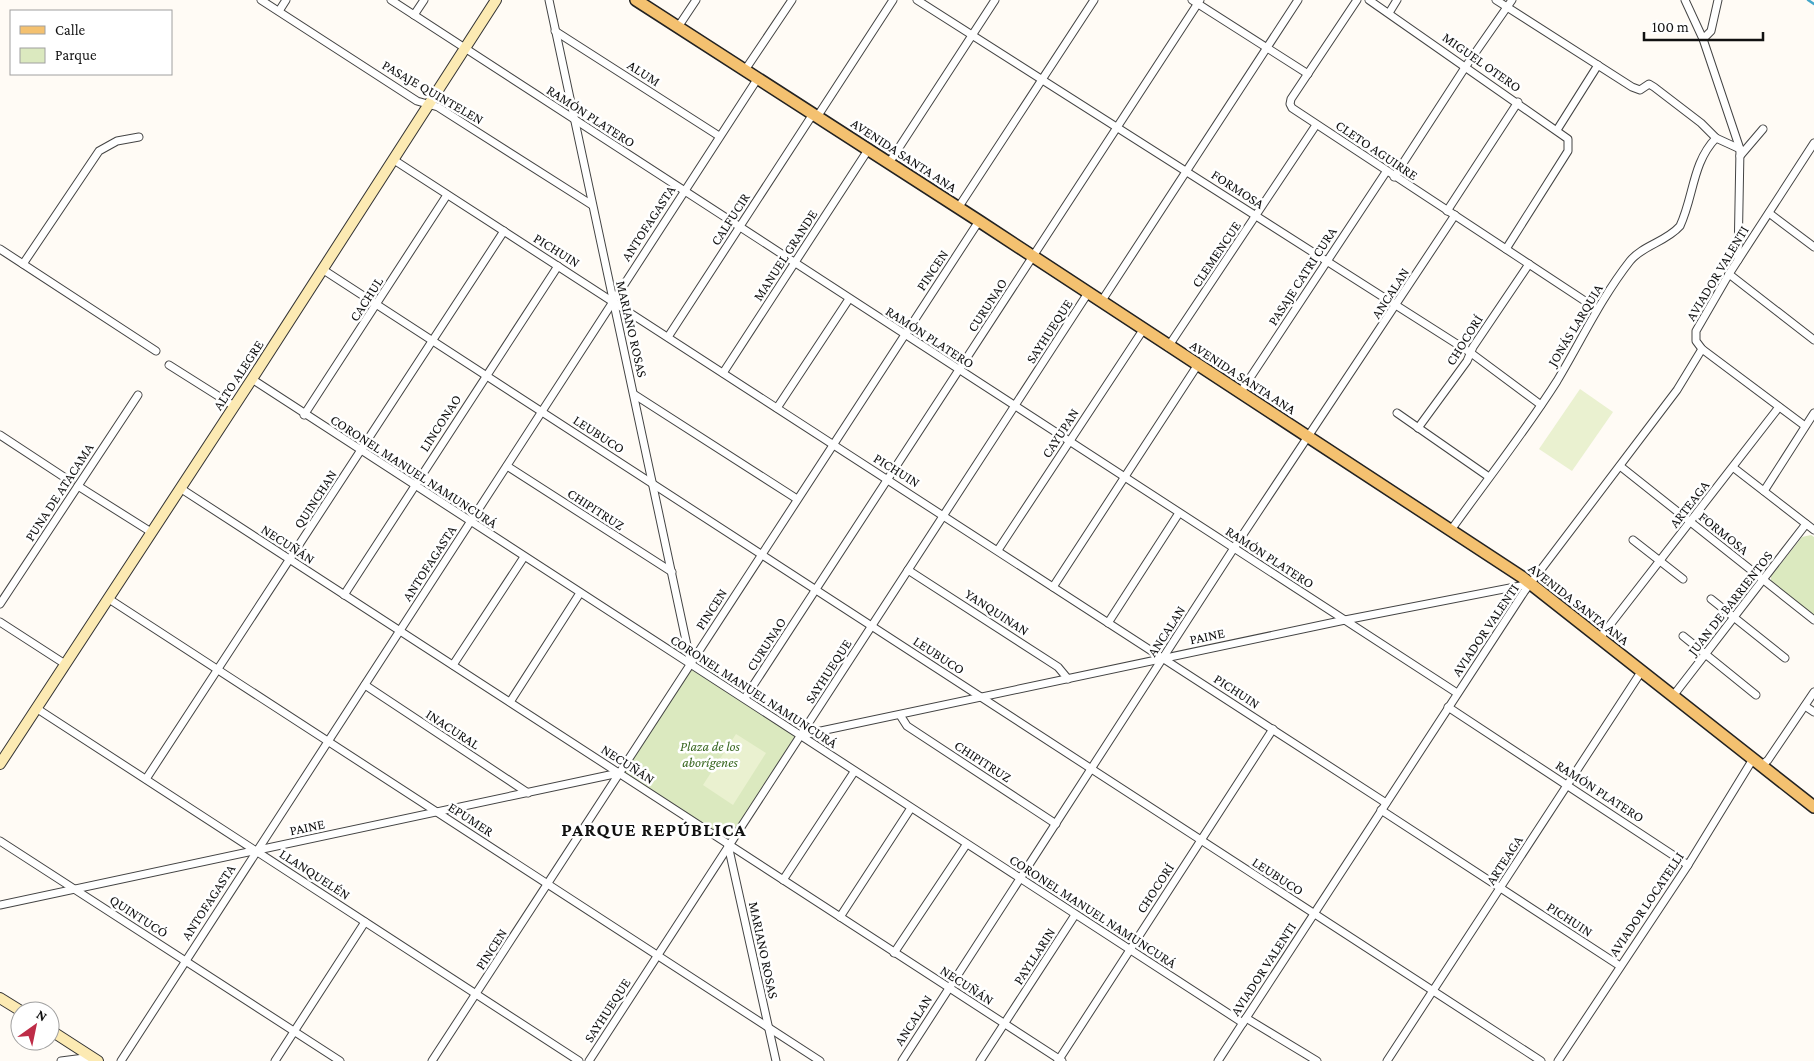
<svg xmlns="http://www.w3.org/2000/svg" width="1814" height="1061" viewBox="0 0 1814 1061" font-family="'Crimson Pro',serif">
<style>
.green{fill:#dbe9bf}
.pitch{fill:#eaf1d0}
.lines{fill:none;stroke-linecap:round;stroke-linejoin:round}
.stream{stroke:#44a7ca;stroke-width:2.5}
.street-casing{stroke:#444;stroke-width:9}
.secondary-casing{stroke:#333;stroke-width:12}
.primary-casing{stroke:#222;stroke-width:14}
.street{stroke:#fff;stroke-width:7}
.secondary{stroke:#fceab3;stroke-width:10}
.primary{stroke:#f4c170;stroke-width:11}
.labels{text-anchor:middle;stroke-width:5;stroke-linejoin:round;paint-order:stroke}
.street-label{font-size:14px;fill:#111;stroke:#fff}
.park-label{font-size:14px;font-style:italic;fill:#3a6822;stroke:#fff}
.district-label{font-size:19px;font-weight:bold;letter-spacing:1px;fill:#111;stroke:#fff}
</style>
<rect width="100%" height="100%" fill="#fffbf5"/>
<g class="green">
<polygon points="1811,535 1814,537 1814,617 1771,583 1771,576 1802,537"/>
<polygon points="691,664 802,735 728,845 619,773"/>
</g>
<g class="pitch">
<polygon points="1580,389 1613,412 1572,471 1539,449"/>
<polygon points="736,734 766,753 733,805 703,785"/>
</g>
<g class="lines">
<polyline class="stream" points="1808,0 1814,4"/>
<g class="street-casing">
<g id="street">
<polyline points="261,0 417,101 438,107 592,205"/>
<polyline points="391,0 1457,693"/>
<polyline points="549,0 691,664"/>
<polyline points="917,0 1471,353 1541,405"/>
<polyline points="1192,0 1308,74"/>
<polyline points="1357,0 1291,99 1290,104 1292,108 1597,309"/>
<polyline points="1369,0 1568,139 1568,151 1506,249"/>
<polyline points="1496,0 1632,87 1640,90 1649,84 1654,87 1701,123 1716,138 1740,149"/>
<polyline points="1685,0 1703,39 1740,149 1738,260"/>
<polyline points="279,11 286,0"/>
<polyline points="1389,13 1397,0"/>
<polyline points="414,15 424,0"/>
<polyline points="678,27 696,0"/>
<polyline points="555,31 719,136"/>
<polyline points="1703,39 1711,31 1718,0"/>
<polyline points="745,70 792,0"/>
<polyline points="817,117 893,0"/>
<polyline points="1557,130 1598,65"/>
<polyline points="1740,156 1763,129"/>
<polyline points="394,160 1386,803"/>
<polyline points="889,163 995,0"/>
<polyline points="1394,177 1466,66 1512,0"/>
<polyline points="958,208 1094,0"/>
<polyline points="1447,211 1518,102"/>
<polyline points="1769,213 1814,247"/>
<polyline points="0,249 156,351"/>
<polyline points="23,264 99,151 117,141 139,137"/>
<polyline points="322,269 1541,1061"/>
<polyline points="1729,274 1814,340"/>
<polyline points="1101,302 1298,0"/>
<polyline points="668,337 813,114"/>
<polyline points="1168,347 1316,125"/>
<polyline points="169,365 234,406"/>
<polyline points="723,373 868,150"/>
<polyline points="252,379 1243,1023"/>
<polyline points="1240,393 1386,172"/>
<polyline points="635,395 797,499"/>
<polyline points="777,408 849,299"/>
<polyline points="1397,413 1489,477"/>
<polyline points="304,415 447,195"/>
<polyline points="1805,426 1702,349 1696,341 1696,331 1729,274 1814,143"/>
<polyline points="1418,428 1467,361 1473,347 1529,264"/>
<polyline points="0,435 70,481"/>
<polyline points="507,466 672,572"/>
<polyline points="1620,466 1814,620"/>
<polyline points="1734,468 1814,530"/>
<polyline points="78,486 151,532"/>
<polyline points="180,488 1062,1061"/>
<polyline points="1764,491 1814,413"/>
<path d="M1451,530C1486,481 1524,433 1557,381C1581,341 1601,298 1630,261C1643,245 1666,242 1680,226C1694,196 1692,163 1716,138"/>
<polyline points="1633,540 1683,579"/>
<polyline points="998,550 1143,330"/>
<polyline points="908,570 1058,667 1068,679"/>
<polyline points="1053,587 1197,366"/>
<polyline points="344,595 558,266"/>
<polyline points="109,599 820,1061"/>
<polyline points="1711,599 1785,658"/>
<polyline points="0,604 138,395"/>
<polyline points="0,622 65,664"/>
<polyline points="1108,623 1179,513"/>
<polyline points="1683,636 1756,695"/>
<polyline points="1599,639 1779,407"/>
<polyline points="453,665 524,557"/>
<polyline points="365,685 528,793"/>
<polyline points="1673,696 1806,524"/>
<polyline points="745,698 1200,0"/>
<polyline points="510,702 580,593"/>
<polyline points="1805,706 1814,712"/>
<polyline points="1448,707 1688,865"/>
<polyline points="36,708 579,1061"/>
<polyline points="900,715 907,726 1056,824"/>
<polyline points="802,735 1345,620 1530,584"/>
<polyline points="1762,765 1768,760 1814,692"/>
<polyline points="146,779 504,231"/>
<polyline points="1381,810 1620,966"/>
<polyline points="0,841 340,1061"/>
<polyline points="728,845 776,1061"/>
<polyline points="783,880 854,772"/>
<polyline points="0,905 619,773"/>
<polyline points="840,917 911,808"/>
<polyline points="894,953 966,845"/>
<polyline points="1246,1018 1317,1061"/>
<polyline points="61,1061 92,1057"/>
<polyline points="121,1061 758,78"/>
<polyline points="275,1061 365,922"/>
<polyline points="432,1061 979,221"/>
<polyline points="589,1061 1088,293"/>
<polyline points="902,1061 1234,548 1455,215"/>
<polyline points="980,1061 1075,915"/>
<polyline points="1058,1061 1273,729"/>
<polyline points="1218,1061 1524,592 1677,390 1702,349"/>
<polyline points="1387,1061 1641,672"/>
<polyline points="1558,1061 1688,865 1753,759"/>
</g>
</g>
<g class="secondary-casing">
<g id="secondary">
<polyline points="0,764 252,379 496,0"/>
<polyline points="0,998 21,1011"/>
<polyline points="50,1030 98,1061"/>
</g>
</g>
<g class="primary-casing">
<polyline id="primary" points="636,0 979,221 1522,577 1814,807"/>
</g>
<use href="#street" class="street"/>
<use href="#secondary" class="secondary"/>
<use href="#primary" class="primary"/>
</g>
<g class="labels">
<g class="street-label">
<text transform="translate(1482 62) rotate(35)" y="5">MIGUEL OTERO</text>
<text transform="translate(644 73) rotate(33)" y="5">ALUM</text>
<text transform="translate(433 92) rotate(30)" y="5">PASAJE QUINTELEN</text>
<text transform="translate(591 116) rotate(33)" y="5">RAMÓN PLATERO</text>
<text transform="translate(1377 150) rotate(34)" y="5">CLETO AGUIRRE</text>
<text transform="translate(904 155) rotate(33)" y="5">AVENIDA SANTA ANA</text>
<text transform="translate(1238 189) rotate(33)" y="5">FORMOSA</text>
<text transform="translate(730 219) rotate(-57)" y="5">CALFUCIR</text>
<text transform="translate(648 223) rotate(-57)" y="5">ANTOFAGASTA</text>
<text transform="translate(557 250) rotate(32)" y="5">PICHUIN</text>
<text transform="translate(1216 254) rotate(-56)" y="5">CLEMENCUE</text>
<text transform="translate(785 255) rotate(-57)" y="5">MANUEL GRANDE</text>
<text transform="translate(932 270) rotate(-56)" y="5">PINCEN</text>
<text transform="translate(1717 273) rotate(-59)" y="5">AVIADOR VALENTI</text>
<text transform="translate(1302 276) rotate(-57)" y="5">PASAJE CATRI CURA</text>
<text transform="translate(1390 293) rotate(-57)" y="5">ANCALAN</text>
<text transform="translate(366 299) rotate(-57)" y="5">CACHUL</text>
<text transform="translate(987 305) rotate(-57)" y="5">CURUNAO</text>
<text transform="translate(1575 325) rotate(-59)" y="5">JONÁS LARQUIA</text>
<text transform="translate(632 329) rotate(77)" y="5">MARIANO ROSAS</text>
<text transform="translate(1049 331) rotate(-57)" y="5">SAYHUEQUE</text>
<text transform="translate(930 337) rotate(33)" y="5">RAMÓN PLATERO</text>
<text transform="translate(1464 340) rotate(-58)" y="5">CHOCORÍ</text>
<text transform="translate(238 375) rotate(-57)" y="5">ALTO ALEGRE</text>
<text transform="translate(1243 377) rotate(33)" y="5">AVENIDA SANTA ANA</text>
<text transform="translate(440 423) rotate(-57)" y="5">LINCONAO</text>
<text transform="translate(1060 433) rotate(-57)" y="5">CAYUPAN</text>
<text transform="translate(599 434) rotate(33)" y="5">LEUBUCO</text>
<text transform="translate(897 470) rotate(32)" y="5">PICHUIN</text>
<text transform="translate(414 471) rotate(33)" y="5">CORONEL MANUEL NAMUNCURÁ</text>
<text transform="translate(59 492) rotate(-57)" y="5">PUNA DE ATACAMA</text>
<text transform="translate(315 499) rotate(-57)" y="5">QUINCHAN</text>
<text transform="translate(1689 504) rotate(-52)" y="5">ARTEAGA</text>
<text transform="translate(596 509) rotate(33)" y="5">CHIPITRUZ</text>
<text transform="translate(1724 533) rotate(39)" y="5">FORMOSA</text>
<text transform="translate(288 544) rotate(33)" y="5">NECUÑÁN</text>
<text transform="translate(1270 557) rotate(33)" y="5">RAMÓN PLATERO</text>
<text transform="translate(429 563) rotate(-57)" y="5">ANTOFAGASTA</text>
<text transform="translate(1730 603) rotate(-52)" y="5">JUAN DE BARRIENTOS</text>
<text transform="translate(1579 604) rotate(38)" y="5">AVENIDA SANTA ANA</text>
<text transform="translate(711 609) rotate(-57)" y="5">PINCEN</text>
<text transform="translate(997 612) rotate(33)" y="5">YANQUINAN</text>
<text transform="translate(1485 630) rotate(-56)" y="5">AVIADOR VALENTI</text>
<text transform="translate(1166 631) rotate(-57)" y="5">ANCALAN</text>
<text transform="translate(1207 636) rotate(-12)" y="5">PAINE</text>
<text transform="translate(766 644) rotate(-57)" y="5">CURUNAO</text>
<text transform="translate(939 655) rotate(33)" y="5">LEUBUCO</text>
<text transform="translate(828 671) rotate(-57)" y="5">SAYHUEQUE</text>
<text transform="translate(754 691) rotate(33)" y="5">CORONEL MANUEL NAMUNCURÁ</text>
<text transform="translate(1237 691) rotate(33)" y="5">PICHUIN</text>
<text transform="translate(453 729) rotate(33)" y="5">INACURAL</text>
<text transform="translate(983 761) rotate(33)" y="5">CHIPITRUZ</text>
<text transform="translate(628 764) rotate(33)" y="5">NECUÑÁN</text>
<text transform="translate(1600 791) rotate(33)" y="5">RAMÓN PLATERO</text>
<text transform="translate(471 819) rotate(33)" y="5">EPUMER</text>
<text transform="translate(307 827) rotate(-12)" y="5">PAINE</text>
<text transform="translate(1504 860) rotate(-57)" y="5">ARTEAGA</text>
<text transform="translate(315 874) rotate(33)" y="5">LLANQUELÉN</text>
<text transform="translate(1278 876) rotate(33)" y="5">LEUBUCO</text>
<text transform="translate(1155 888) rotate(-57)" y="5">CHOCORÍ</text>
<text transform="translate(208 902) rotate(-57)" y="5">ANTOFAGASTA</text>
<text transform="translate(1646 904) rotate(-56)" y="5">AVIADOR LOCATELLI</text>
<text transform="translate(1093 911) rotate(33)" y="5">CORONEL MANUEL NAMUNCURÁ</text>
<text transform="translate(139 916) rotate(33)" y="5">QUINTUCÓ</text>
<text transform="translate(1570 919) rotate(33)" y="5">PICHUIN</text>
<text transform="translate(491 949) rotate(-57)" y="5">PINCEN</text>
<text transform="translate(764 950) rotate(78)" y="5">MARIANO ROSAS</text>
<text transform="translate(1034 956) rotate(-57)" y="5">PAYLLARIN</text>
<text transform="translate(1263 969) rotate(-57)" y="5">AVIADOR VALENTI</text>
<text transform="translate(967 985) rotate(33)" y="5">NECUÑÁN</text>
<text transform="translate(607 1010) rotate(-57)" y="5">SAYHUEQUE</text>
<text transform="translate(913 1020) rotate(-57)" y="5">ANCALAN</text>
</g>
<g class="park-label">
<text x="710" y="751">Plaza de los<tspan x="710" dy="16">aborígenes</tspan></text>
</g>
<g class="district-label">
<text x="654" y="836">PARQUE REPÚBLICA</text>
</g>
</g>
<rect x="10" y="10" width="162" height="65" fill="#ffffff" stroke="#a0a0a0"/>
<rect x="20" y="26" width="25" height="8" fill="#f4c170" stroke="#a0a0a0"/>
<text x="55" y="35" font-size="15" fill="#111111">Calle</text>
<rect x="20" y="48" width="25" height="15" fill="#dbe9bf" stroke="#a0a0a0"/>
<text x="55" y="60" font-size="15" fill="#111111">Parque</text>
<g transform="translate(35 1026) rotate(33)"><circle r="24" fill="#ffffff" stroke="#a0a0a0"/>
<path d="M0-4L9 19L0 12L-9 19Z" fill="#be2c47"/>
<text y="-8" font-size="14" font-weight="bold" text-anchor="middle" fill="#111111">N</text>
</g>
<path d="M1644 32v8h119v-8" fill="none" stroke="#111111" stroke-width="2.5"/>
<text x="1652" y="32" font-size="15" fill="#111111" stroke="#ffffff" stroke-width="4" paint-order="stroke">100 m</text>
</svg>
